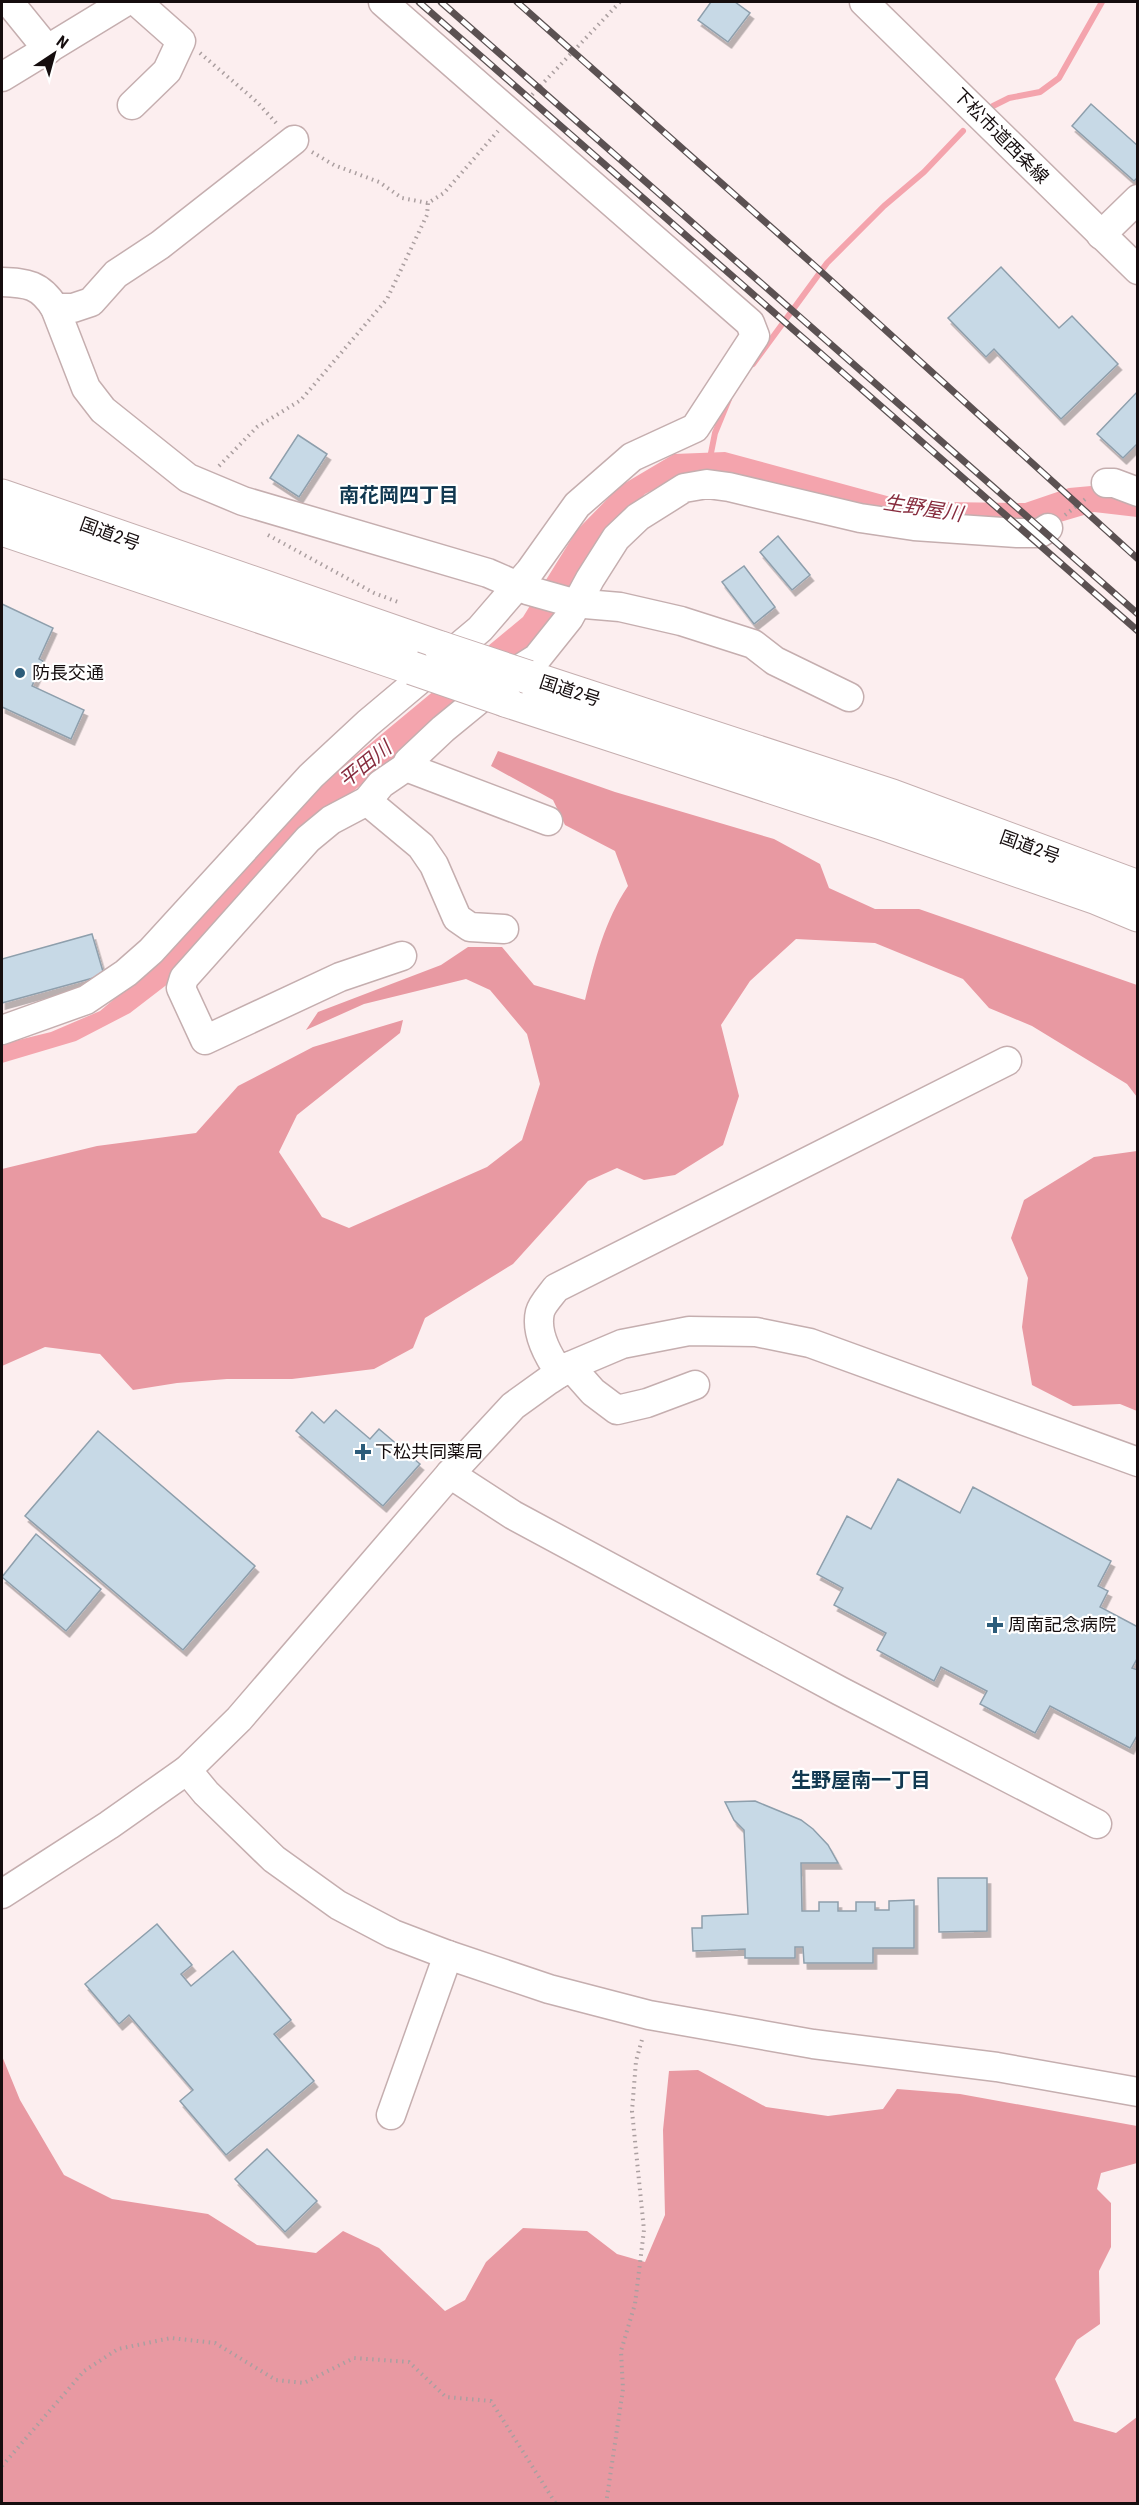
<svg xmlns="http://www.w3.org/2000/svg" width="1139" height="2505" viewBox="0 0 1139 2505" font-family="'Roboto Condensed','Noto Sans JP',sans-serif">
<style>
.forest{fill:#e899a2}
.water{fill:#f4a4ad}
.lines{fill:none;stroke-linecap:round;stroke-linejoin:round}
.stream{stroke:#f4a4ad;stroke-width:6}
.building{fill:#c7d9e6;stroke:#8e9fac;stroke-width:1.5;filter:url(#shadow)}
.minor-casing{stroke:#c5aeaf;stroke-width:31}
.highway-casing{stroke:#c5aeaf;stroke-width:35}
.path{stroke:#ab9fa0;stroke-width:4;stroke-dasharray:1.5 4.5;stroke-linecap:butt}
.minor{stroke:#fff;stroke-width:28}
.highway{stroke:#fff;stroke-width:33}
.rail-casing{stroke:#5b5152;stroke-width:7}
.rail{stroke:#fff;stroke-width:4.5;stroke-dasharray:14;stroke-linecap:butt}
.highway-bridge-casing{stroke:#c5aeaf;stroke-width:35;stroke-linecap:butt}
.highway-bridge{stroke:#fff;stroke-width:33}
.poi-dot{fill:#2c5c7a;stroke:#fff;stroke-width:2}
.labels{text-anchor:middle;stroke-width:4.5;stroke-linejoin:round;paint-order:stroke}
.street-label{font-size:18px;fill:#150d0e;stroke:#fff}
.poi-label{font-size:18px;fill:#150d0e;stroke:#fff;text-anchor:start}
.neighbourhood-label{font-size:20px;font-weight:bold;fill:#113850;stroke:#fff}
.water-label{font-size:20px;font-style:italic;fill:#872c3e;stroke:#fff}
</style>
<defs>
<filter id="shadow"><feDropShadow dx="3.5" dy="6" stdDeviation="0" flood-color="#0004"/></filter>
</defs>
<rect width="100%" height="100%" fill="#fceeef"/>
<g class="forest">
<path d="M498,751L615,792L774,839L820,864L829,888L875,909H919L1137,985V1097L1127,1084L1032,1026L989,1008L963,979L875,943L796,939L750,981L721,1025L739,1096L723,1145L675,1175L644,1180L617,1168L588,1181L513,1264L425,1318L413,1348L374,1369L292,1379H227L177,1383L133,1390L100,1354L45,1347L2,1366V1169L97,1146L196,1133L238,1086L313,1047L403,1020L400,1033L297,1115L279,1152L322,1217L349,1228L487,1167L522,1140L540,1084L527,1034L490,990L466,979L364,1004L306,1030L318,1012L441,965L468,947H502L534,985L585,1000C595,960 605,920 628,886L615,851L565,825L553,800L491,766Z"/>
<polygon points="1137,1151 1137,1411 1120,1404 1073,1406 1032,1385 1022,1327 1028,1278 1011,1238 1024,1200 1094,1157"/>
<polygon points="2,2056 20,2100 64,2175 112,2199 208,2214 257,2245 316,2253 343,2231 379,2248 445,2311 465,2300 486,2262 523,2228 587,2231 617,2254 645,2262 665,2215 663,2130 669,2071 698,2070 766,2107 828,2116 883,2109 897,2089 960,2094 1137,2126 1137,2163 1101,2173 1097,2189 1111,2203 1111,2247 1099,2271 1100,2324 1077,2340 1055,2379 1074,2421 1116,2433 1137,2417 1137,2503 2,2503"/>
</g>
<polygon class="water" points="725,452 898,499 941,502 1025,503 1069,488 1091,486 1137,506 1137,517 1094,512 1057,523 953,520 683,475 645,494 606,538 546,631 434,728 315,821 169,983 130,1013 76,1041 2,1063 2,1044 51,1032 100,1011 145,973 272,830 353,758 523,617 577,530 620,486 674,454"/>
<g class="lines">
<g class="stream">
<polyline points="993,106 1009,98 1040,92 1059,78 1102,2"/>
<polyline points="753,364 827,263 884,206 924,172 963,131"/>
<polyline points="710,458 715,433 729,399"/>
</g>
</g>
<g class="building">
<polygon points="711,2 735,2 750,13 728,42 698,20"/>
<polygon points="1091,104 1138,146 1138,177 1134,181 1072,126"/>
<polygon points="1001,267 1059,328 1072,316 1118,364 1061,419 994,349 986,357 948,318"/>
<polygon points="1138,391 1138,443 1123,458 1097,434"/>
<polygon points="298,435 327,454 299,497 270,478"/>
<polygon points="778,536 810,575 792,590 760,552"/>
<polygon points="744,566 775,607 754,624 722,582"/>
<polygon points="2,604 53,628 39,659 43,661 32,686 84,710 71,739 2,707"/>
<polygon points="92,934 104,975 2,1003 2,959"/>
<polygon points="336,1410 370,1439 379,1429 420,1464 383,1506 296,1431 312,1412 324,1423"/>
<polygon points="98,1431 255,1566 183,1650 25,1516"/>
<polygon points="898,1479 960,1513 973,1487 1111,1561 1098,1586 1108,1591 1100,1607 1138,1627 1138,1657 1132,1668 1138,1670 1138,1734 1130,1748 1050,1706 1035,1733 980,1704 987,1691 941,1667 934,1681 877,1650 886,1633 834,1605 843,1588 817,1574 847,1516 871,1529"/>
<polygon points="36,1534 101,1589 66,1631 2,1577"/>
<polygon points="755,1801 801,1820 813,1829 828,1845 838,1863 801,1863 802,1911 819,1911 819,1902 838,1902 838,1911 856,1911 856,1902 875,1902 875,1910 889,1910 889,1901 914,1900 914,1948 873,1948 873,1963 804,1963 803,1947 795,1947 795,1958 745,1958 745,1949 693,1951 692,1928 702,1928 702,1916 748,1914 744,1830 734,1820 725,1802"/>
<polygon points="938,1878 987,1878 987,1931 939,1932"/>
<polygon points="157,1924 192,1965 181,1974 191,1986 233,1951 291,2020 274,2034 314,2081 226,2155 180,2101 193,2090 129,2015 119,2024 85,1984"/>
<polygon points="267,2149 317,2201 285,2232 235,2179"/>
</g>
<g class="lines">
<g class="minor-casing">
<g id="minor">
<polyline points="9,2 48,50"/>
<polyline points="864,2 1138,270"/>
<polyline points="2,77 125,2"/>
<polyline points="132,105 167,71 181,41 137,2"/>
<polyline points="1101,235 1138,199"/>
<path d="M2,282C27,283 40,284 55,308L86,388L103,410L188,478L243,501L488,573L527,590L573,603L620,607L681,621L753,644L775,661L849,697"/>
<polyline points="55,308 73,308 91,302 116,274 160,245 294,140"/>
<polyline points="1106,483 1114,483 1138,492"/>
<polyline points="406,767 408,762 443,729 504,679 537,658 569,618 590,579 616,538 638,517 684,488 707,484 729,487 860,518 914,526 1017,533 1040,533 1048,528"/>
<polyline points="367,801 421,846 434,865 457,918 470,927 504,929"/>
<polyline points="402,956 340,977 205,1040 181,988 184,978 308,839 331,820 367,801 381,784 406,767 548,821"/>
<polyline points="2,1030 86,1000 126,973 151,951 311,776 368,723 480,629 530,571 577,505 632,457 695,428 755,336 750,323 383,2"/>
<polyline points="570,1366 593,1392 617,1410 647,1403 695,1385"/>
<path d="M560,1373C548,1356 535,1333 540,1312C542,1304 551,1295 556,1288L1007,1061"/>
<polyline points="450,1474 513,1515 840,1691 1097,1824"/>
<polyline points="187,1770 206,1793 274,1859 338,1905 393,1934 448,1955 549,1989 649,2015 813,2044 997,2067 1138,2092"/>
<polyline points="2,1894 109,1825 187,1770 239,1719 450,1474 513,1406 549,1380 570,1366 622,1344 689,1331 756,1332 810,1343 1138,1462"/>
<polyline points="391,2115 448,1955"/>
</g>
</g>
<g class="highway-casing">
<g id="highway">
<polyline points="2,496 441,648"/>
<polyline points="2,529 412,668"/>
<polyline points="528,677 892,796 1138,887"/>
<polyline points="505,700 882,823 1097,898 1138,915"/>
</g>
</g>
<g class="path">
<polyline points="200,53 257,102 278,125"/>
<polyline points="528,99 620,2"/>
<polyline points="312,152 334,165 379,182 402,198 428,203 444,193 498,131"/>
<polyline points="219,466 257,427 301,400 387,299 427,215 428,203"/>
<polyline points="1065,515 1088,497"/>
<polyline points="268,535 374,593 398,602 397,605"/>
<polyline points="2,2466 84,2371 118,2349 171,2338 215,2343 276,2380 304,2383 354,2358 409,2362 446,2397 491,2401 556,2504"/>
<polyline points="606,2504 623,2389 621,2351 635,2304 644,2230 632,2111 636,2061 643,2036"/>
</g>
<use href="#minor" class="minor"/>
<use href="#highway" class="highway"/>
<g class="rail-casing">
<g id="rail">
<polyline points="419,2 1138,631"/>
<polyline points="441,2 1138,614"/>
<polyline points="517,2 816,267 1138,559"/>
</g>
</g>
<use href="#rail" class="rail"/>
<g class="highway-bridge-casing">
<g id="highway-bridge">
<polyline points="441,648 528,677"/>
<polyline points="412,668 505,700"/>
</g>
</g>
<use href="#highway-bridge" class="highway-bridge"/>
</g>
<g class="poi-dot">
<circle cx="20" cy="673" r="6"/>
<path d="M360 1443h6v6h6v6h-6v6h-6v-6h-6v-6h6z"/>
<path d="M992 1616h6v6h6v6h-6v6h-6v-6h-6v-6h6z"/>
</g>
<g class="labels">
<g class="street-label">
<text transform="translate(1001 136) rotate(45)" y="6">下松市道西条線</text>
<text transform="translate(110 534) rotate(20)" y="6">国道2号</text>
<text transform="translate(570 691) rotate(18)" y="6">国道2号</text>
<text transform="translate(1030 847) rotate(20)" y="6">国道2号</text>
</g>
<g class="poi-label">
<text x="32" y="679">防長交通</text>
<text x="375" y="1458">下松共同薬局</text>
<text x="1008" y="1631">周南記念病院</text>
</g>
<g class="neighbourhood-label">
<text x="399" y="502">南花岡四丁目</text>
<text x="861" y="1787">生野屋南一丁目</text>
</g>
<g class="water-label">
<text transform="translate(923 508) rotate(9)" y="7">生野屋川</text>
<text transform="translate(365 764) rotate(-39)" y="7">平田川</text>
</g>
</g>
<rect width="1139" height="2505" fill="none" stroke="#150d0e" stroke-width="6"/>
<g transform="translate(54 54) rotate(36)" stroke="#ffffff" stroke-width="4.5" paint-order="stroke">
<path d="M0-4.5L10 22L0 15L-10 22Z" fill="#150d0e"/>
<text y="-9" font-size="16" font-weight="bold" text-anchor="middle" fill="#150d0e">N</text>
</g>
</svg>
